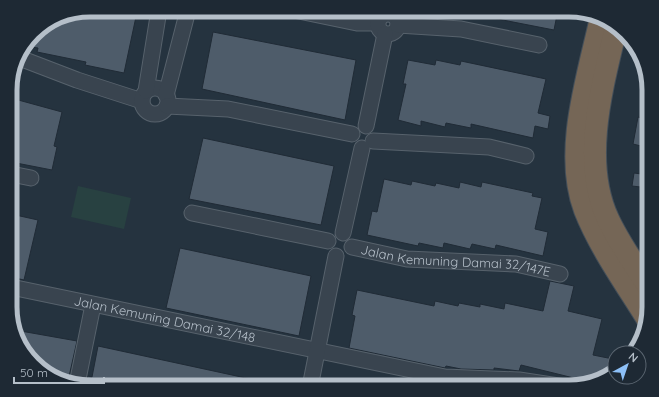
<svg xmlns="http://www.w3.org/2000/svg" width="659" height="397" viewBox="0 0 659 397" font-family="Quicksand,sans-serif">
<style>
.green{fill:#284141}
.building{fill:#4e5c6a;stroke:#202b36}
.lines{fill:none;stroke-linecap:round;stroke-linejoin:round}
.minor-casing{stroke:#57626c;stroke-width:17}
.highway-casing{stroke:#444f59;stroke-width:24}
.minor{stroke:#39444f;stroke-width:15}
.highway{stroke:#756656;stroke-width:22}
.labels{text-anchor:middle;stroke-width:3;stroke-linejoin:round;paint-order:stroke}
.street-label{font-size:13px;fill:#b5bfc9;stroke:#1e2934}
.rim{fill:none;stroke:#b5bfc9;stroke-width:5}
</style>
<rect width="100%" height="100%" fill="#25333f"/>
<polygon class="green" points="78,186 131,198 124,229 71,217"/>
<g class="building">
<polygon points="90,10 128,10 137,12 124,73 85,65 86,62 37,52 38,48 25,46 37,30 59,16"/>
<polygon points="477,10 558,10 554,30 477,15"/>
<polygon points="213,32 356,60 345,120 202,89"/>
<polygon points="408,60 435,65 436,60 460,65 461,61 546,79 538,113 550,116 548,129 535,126 533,138 471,124 471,128 446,123 445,127 421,121 421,126 398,120 406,84 403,84"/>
<polygon points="11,98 62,112 54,146 57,147 52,170 11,162"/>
<polygon points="638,117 649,120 649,148 633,144"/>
<polygon points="203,138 334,166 321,225 189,199"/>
<polygon points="634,173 649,175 649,188 632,186"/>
<polygon points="384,179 411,185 412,181 435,186 436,183 459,188 460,182 481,187 482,182 533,193 532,196 542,198 535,229 548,232 543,256 496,245 495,249 472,244 470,249 444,243 443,248 419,243 418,246 367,235 372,211 377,212"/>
<polygon points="11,214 38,220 24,280 11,277"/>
<polygon points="180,248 311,276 299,336 166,308"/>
<polygon points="550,281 574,286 568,311 602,319 593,355 613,359 609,376 590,382 521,365 519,371 494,368 494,370 461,369 446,366 445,368 349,348 355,316 352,315 357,290 434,306 435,301 458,306 459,303 480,307 480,304 504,309 505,303 543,311"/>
<polygon points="15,330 77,341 68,381 50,376 23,351"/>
<polygon points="98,346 269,383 269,387 89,387 86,386 88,376 92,377"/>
</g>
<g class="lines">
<g class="minor-casing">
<g id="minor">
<polyline points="294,10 357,23 377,23"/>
<circle cx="388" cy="24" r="10"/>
<polyline points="398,25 461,29 539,45"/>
<polyline points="17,57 77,80 142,101"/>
<circle cx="155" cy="101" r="13"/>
<polyline points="146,91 159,10"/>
<polyline points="166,95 188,10"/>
<polyline points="167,106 228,109 352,134"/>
<polyline points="366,126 385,34"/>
<polyline points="373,141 489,147 526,156"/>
<polyline points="11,174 31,178"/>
<polyline points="192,213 328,241"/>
<polyline points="343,233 362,148"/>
<path id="s1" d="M352,247L407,259L516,264L560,274"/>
<path id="s2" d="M11,287L445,377L519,380L565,387"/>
<polyline points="77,384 93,305"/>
<polyline points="310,387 336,256"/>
</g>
</g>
<g class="highway-casing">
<g id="highway">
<path d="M601,18C588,77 563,152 585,210C600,248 626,284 647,318"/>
<path d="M616,28C602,87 581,161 608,219C619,243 635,265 649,287"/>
</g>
</g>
<use href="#minor" class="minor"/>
<use href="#highway" class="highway"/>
</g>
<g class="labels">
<g class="street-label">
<text dy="5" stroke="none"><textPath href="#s1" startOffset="105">Jalan Kemuning Damai 32/147E</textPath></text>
<text dy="5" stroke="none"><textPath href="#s2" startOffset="157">Jalan Kemuning Damai 32/148</textPath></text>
</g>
</g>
<path d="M0 0H659V397H0ZM90 17H569A73 73 0 0 1 642 90V307A73 73 0 0 1 569 380H90A73 73 0 0 1 17 307V90A73 73 0 0 1 90 17Z" fill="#1e2934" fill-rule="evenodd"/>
<path class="rim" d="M90 17H569A73 73 0 0 1 642 90V307A73 73 0 0 1 569 380H90A73 73 0 0 1 17 307V90A73 73 0 0 1 90 17Z"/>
<g transform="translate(627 365) rotate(40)"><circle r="19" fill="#1e2934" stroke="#5a6570"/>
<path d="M0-3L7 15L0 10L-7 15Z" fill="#8dc0f7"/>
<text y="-6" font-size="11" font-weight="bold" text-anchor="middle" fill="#b5bfc9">N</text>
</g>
<path d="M14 377v6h90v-6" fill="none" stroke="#b5bfc9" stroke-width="2"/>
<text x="20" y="377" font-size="12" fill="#b5bfc9" stroke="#1e2934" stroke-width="3" paint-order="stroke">50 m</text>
</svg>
